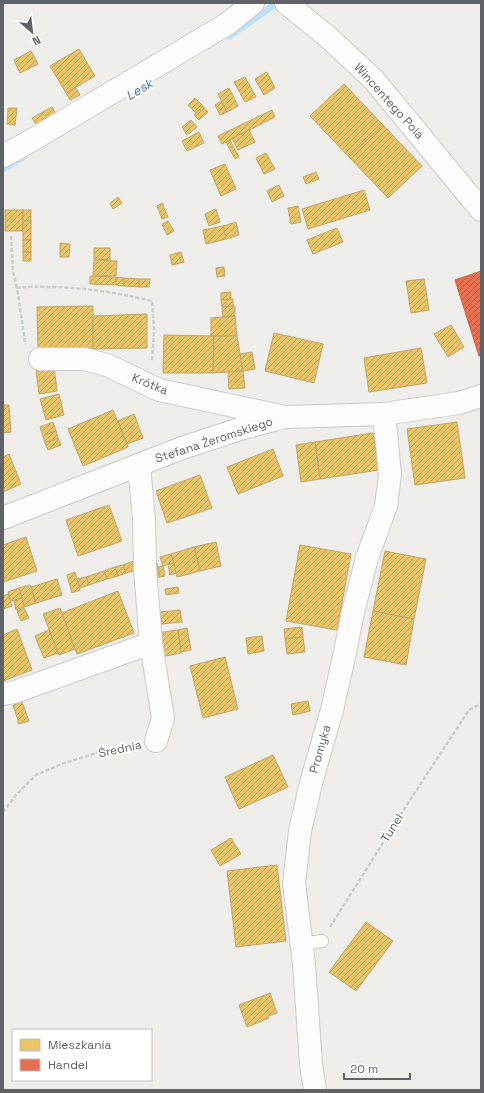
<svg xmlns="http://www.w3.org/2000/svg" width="484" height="1093" viewBox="0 0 484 1093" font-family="'Space Grotesk',sans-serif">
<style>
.homes{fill:url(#homes-hatch);stroke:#c0a769}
.shops{fill:url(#shops-hatch);stroke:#be6b58}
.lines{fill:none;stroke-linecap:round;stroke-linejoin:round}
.stream{stroke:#bfe0f9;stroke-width:7}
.lane-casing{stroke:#cbcccc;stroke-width:14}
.street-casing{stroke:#cbcccc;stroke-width:24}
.secondary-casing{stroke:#cacacb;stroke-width:24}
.path{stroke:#cacfcc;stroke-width:2.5;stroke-dasharray:4 2;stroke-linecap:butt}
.lane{stroke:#fdfcfc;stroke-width:12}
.street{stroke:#fdfcfc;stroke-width:22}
.secondary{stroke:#fdfcfc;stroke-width:22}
.labels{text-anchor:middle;stroke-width:4;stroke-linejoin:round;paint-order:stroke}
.street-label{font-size:12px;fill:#5f6368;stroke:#fff}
.water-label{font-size:13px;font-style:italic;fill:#4174aa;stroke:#fff}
</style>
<defs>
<pattern id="homes-hatch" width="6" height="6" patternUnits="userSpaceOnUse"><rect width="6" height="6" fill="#e9c46a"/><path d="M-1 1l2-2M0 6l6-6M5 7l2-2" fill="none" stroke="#c0a35b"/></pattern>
<pattern id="shops-hatch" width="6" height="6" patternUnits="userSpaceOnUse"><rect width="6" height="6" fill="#e76f51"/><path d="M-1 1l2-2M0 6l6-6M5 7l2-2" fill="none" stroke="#be5f47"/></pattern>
</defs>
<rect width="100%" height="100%" fill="#efeeea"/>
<g class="homes">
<polygon points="79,49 95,76 66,93 50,66"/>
<polygon points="31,51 38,64 20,73 14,60"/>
<polygon points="267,72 275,88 264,95 255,79"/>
<polygon points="245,77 256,97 245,102 234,82"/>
<polygon points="344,84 383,125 349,157 310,116"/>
<polygon points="76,88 80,95 70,100 66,93"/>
<polygon points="229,88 238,106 227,112 218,94"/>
<polygon points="195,98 203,106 196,113 188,105"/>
<polygon points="221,101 227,112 220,115 215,105"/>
<polygon points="203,106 208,112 199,120 194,115"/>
<polygon points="52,107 57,115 37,126 32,118"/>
<polygon points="8,108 17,108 15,125 7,124"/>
<polygon points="272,110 275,117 222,144 218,136"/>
<polygon points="191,120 197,127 187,135 182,127"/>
<polygon points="383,125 422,166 388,198 349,157"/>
<polygon points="249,130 255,142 238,150 232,138"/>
<polygon points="199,132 204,143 187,151 182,141"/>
<polygon points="230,140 239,157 235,159 226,142"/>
<polygon points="266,153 275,169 264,174 256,158"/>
<polygon points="225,164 236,189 221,196 210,170"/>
<polygon points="316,172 319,179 306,184 303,177"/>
<polygon points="279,185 284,196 272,202 267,191"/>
<polygon points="364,190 370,210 308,229 302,209"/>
<polygon points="118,197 122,203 113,209 110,203"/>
<polygon points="162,203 168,217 162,219 157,206"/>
<polygon points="298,206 301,222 291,224 288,208"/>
<polygon points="216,209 220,222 209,226 205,214"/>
<rect x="5" y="210" width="18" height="21"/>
<rect x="23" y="210" width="8" height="11"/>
<rect x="23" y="221" width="8" height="19"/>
<polygon points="168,221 174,231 167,235 162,224"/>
<polygon points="236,222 239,235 226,239 223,226"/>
<polygon points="223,226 226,239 206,244 203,230"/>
<polygon points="337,228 343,242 313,254 307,240"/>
<rect x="23" y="240" width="8" height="12"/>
<polygon points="60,243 70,244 69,257 60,257"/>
<polygon points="94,248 110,248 110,260 94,259"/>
<rect x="23" y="252" width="8" height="9"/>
<polygon points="181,252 184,262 172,265 170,255"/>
<polygon points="94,260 117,261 116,276 93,275"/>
<polygon points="224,267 225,276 217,277 216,268"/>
<polygon points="90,276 116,277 116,285 90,284"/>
<polygon points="116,277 124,278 124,286 116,285"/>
<polygon points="124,278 139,279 139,287 124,286"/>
<polygon points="139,279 150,279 149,287 139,287"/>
<polygon points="424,279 429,310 411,313 406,281"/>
<polygon points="231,292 231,299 221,300 221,293"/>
<polygon points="233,299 233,306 222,307 221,300"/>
<polygon points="93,306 93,349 38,350 37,307"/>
<polygon points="235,306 235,316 223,317 222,307"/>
<polygon points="147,314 147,348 93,349 93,316"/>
<polygon points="235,316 237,336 211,336 211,318"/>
<polygon points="451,325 464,347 448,357 434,334"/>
<polygon points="274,333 323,344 314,383 265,371"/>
<polygon points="164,335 214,336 213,373 163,373"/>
<polygon points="214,336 237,336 243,371 213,373"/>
<polygon points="421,348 427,383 369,392 364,358"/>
<polygon points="252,352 255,369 243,371 240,354"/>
<polygon points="54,367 57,391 39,394 36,370"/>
<polygon points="243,371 245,388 229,389 228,372"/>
<polygon points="59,394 64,415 46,420 40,399"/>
<polygon points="3,405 9,405 11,432 3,433"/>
<polygon points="113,410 128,447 83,466 68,429"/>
<polygon points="134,414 143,438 127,444 118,421"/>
<polygon points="53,422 56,431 43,436 40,427"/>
<polygon points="457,422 465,478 415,485 407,429"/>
<polygon points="56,431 58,438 45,443 43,436"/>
<polygon points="373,433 379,470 320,479 315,442"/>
<polygon points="58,438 61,445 48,450 45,443"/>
<polygon points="315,442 320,479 301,482 296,445"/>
<polygon points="273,449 283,476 238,494 227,467"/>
<polygon points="9,454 21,484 3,492 3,457"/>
<polygon points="200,475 212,508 167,523 156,491"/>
<polygon points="109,505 122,541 78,556 66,520"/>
<polygon points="26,537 37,571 3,582 3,545"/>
<polygon points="216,542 221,566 200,571 194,547"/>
<polygon points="300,545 351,554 337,630 286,621"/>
<polygon points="194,547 200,571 177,577 171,554"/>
<polygon points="385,551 426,559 414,619 373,611"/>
<polygon points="171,554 174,563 163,566 160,557"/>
<polygon points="134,561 137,570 126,573 123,565"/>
<polygon points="157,563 160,577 155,578 152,564"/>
<polygon points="174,563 176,573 170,575 168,564"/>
<polygon points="123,565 126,573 118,576 115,567"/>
<polygon points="163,566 165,576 160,577 158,567"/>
<polygon points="115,567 118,576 107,579 104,571"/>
<polygon points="104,571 107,579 89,585 86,577"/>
<polygon points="75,572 80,590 72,593 67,575"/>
<polygon points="86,577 89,585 80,588 77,579"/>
<polygon points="57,579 62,595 36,603 31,587"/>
<polygon points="30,585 36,603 24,607 19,588"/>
<polygon points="178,587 179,593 166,595 165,589"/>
<polygon points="19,588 22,598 11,601 8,592"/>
<polygon points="118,591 134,633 77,654 62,613"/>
<polygon points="8,594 12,606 3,609 3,596"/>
<polygon points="22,598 24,607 16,610 14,601"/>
<polygon points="24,608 29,618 21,621 17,611"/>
<polygon points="60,608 75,649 59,655 43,614"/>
<polygon points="180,610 182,622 161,624 160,612"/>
<polygon points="373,611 414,619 406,665 364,657"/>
<polygon points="302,627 303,637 285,639 284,629"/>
<polygon points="187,628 191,650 181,652 178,630"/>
<polygon points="17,629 32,670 3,681 3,635"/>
<polygon points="49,630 58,653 44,658 35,636"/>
<polygon points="178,630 181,653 161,657 157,633"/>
<polygon points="262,636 264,651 248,654 246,638"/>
<polygon points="303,637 305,652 287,654 285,639"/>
<polygon points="225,657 238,709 203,718 190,666"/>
<polygon points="308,701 310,711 293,715 291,704"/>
<polygon points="22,702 29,721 19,724 13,705"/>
<polygon points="273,755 288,787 239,809 225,777"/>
<polygon points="231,838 241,854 220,866 211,850"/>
<polygon points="277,865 286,941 236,947 227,871"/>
<polygon points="366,922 393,941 356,991 329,972"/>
<polygon points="270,993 277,1013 268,1016 269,1018 247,1027 239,1005"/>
</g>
<polygon class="shops" points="481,271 481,356 479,356 455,280"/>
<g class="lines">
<g class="stream">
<polyline points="229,36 274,5"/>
<polyline points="3,169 23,157"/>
</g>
<g class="lane-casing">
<polyline id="lane" points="301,944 322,941"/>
</g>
<g class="street-casing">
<g id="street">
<polyline points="286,3 328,37 374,80 481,210"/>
<polyline points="3,156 27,143 227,24 253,3"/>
<polyline points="40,359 84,359 107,365 159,390 285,417"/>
<polyline points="139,466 144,519 145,569 151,643 163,718 156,741"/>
<polyline points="3,694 15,692 151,643"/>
<polyline points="315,1090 311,1064 304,964 294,883 300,831 311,783 332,710 344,657 353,612 367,558 386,506 390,474 384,414"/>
</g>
</g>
<g class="secondary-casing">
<polyline id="secondary" points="3,518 182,448 243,428 285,417 384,414 459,403 481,396"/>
</g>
<g class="path">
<polyline points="11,236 13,271 17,288"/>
<path d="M25,342L17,288C30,286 42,287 54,287C87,288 119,293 152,301L154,331L152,361"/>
<polyline points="3,812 16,795 36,775 64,763 103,751 134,745"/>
<polyline points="330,927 408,803 469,710 481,704"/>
</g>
<use href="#lane" class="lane"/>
<use href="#street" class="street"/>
<use href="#secondary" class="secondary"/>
</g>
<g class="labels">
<g class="street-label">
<text transform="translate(389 101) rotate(48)" y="4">Wincentego Pola</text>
<text transform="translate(150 384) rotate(22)" y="4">Krótka</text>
<text transform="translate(214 440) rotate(-18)" y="4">Stefana Żeromskiego</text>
<text transform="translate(120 749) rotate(-12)" y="4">Średnia</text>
<text transform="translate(320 749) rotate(-74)" y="4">Promyka</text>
<text transform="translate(392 828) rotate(-58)" y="4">Tunel</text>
</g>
<g class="water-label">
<text transform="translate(139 89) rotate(-31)" y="5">Lesk</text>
</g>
</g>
<rect width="484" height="1093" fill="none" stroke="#5f6368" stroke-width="8"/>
<rect x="12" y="1029" width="140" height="52" fill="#ffffff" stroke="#bfc1c3"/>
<rect x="20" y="1039" width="20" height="12" fill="#e9c46a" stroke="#bfc1c3"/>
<text x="48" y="1049" font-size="12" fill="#5f6368">Mieszkania</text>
<rect x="20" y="1059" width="20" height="12" fill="#e76f51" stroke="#bfc1c3"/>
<text x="48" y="1069" font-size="12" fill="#5f6368">Handel</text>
<g transform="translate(32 32) rotate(152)" stroke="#ffffff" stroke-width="3" paint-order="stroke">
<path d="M0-3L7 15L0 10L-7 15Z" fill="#5f6368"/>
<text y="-6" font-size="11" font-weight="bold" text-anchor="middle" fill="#5f6368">N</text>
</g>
<path d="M344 1073v6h66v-6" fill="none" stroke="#5f6368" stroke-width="2"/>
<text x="350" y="1073" font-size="12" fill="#5f6368" stroke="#ffffff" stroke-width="3" paint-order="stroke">20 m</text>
</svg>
